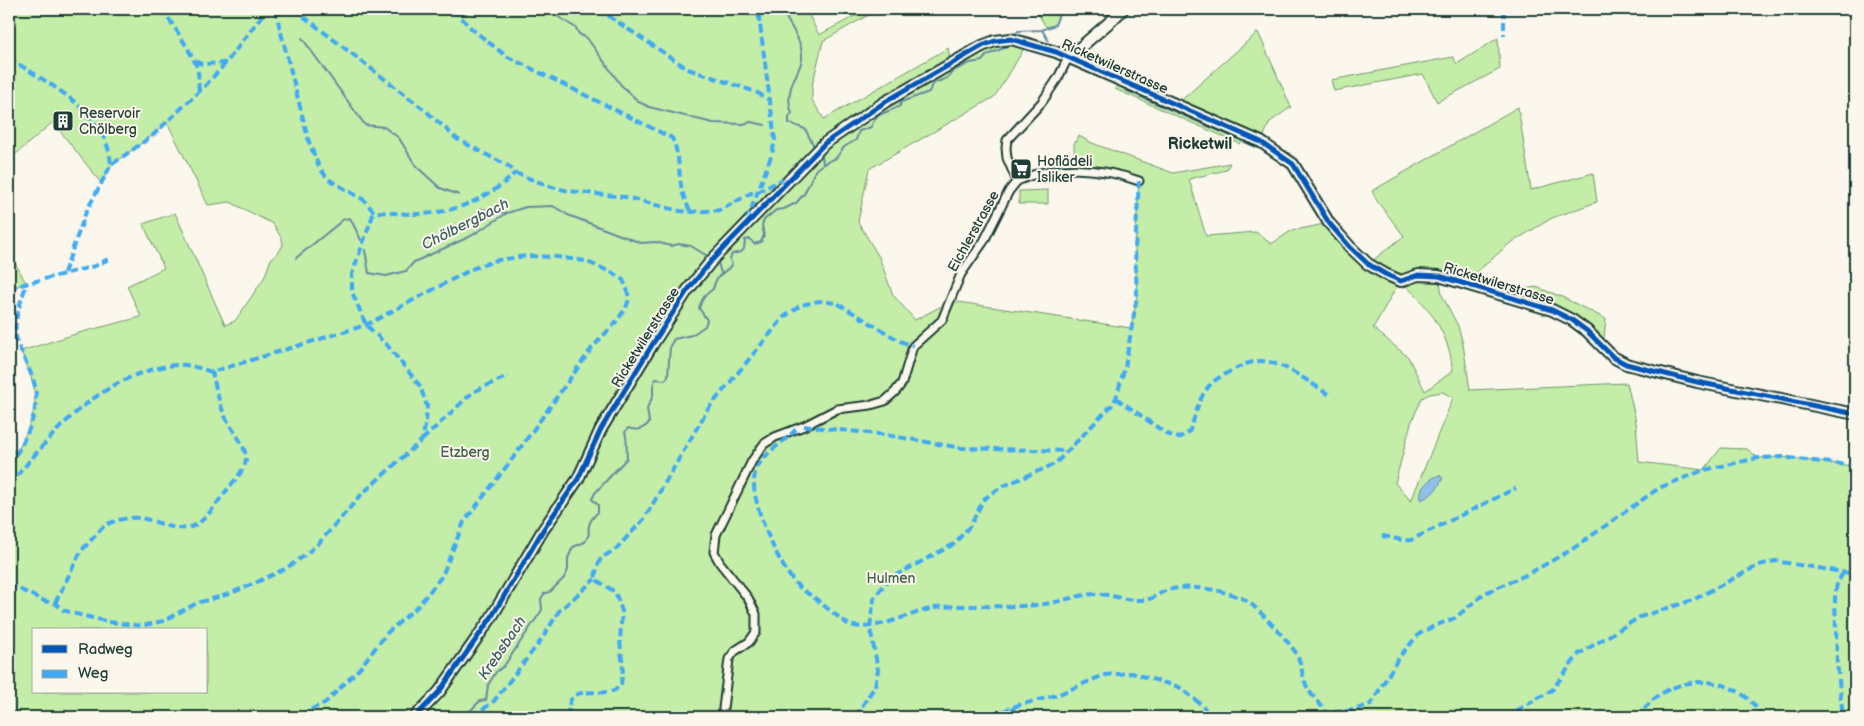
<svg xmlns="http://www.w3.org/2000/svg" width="1864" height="726" viewBox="0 0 1864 726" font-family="'Balsamiq Sans',sans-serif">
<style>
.green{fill:#c4eda8;stroke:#72956e;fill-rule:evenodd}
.water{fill:#90bfea;stroke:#638ba1}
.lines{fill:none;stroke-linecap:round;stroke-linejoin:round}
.stream{stroke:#638ba1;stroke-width:2}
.street-casing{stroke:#1f3d34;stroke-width:11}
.secondary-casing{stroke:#1f3d34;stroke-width:14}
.street{stroke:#fbf7ec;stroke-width:7}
.secondary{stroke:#fbf7ec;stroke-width:10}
.quiet{stroke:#3fa9f5;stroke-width:4;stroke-dasharray:8 4;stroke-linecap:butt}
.cycleway-casing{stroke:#fbf7ec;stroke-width:8}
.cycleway{stroke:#0057b8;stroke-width:5}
.labels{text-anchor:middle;stroke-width:4;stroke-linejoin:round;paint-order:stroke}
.street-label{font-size:14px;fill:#1f3d34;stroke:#fbf7ec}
.poi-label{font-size:14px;fill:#1f3d34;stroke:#fbf7ec;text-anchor:start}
.park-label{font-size:14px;fill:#40604b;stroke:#fbf7ec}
.water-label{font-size:15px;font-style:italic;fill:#3b5e62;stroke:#fbf7ec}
.quarter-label{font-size:16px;font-weight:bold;fill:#1f3d34;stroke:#fbf7ec}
</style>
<rect width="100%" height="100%" fill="#fbf7ec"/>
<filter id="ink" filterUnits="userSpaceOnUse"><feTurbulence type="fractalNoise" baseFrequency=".02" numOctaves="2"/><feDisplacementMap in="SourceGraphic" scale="10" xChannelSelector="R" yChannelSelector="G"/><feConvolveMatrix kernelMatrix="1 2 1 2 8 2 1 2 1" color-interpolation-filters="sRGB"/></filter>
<g filter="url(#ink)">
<g class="green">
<path d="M9,9H806L819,35L868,9H879L823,41L812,86V100L824,119L948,48L951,63L995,41L1027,43L1008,76L994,97L869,169L858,222L879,257L893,295L915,320L951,301L1131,328L1137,296L1135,249L1139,181L1075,170L1074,144L1079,136L1092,143L1173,173L1230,163L1226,170L1189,179L1206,236L1256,232L1271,244L1291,231L1329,223L1368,264L1404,236L1377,201L1372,191L1518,107L1531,190L1593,173L1597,202L1552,218L1509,244L1470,278L1518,290L1536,287L1560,296L1606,319L1603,346L1572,320L1439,276L1442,295L1458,326L1463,344L1470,390L1627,383L1636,422L1639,462L1704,470L1721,448L1747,449L1758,458L1782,457L1852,466L1854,414H1855V717H9V451H18C39,405 41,398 21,351L82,332L141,317L127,286L164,268L143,224L175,213L225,325L235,321L256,290L264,278L271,259L279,252L283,245L282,239L273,224L230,202L208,205L167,122L152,136L111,165L101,183L53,122L9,160ZM1400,281C1420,297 1439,320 1447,344C1451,353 1451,363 1453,371L1425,391L1408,357L1373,328ZM1443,392L1453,398L1411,501L1395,483L1411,423L1422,398L1430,394ZM34,630H206V692H34Z"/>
<polygon points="1035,9 1061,9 1055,25 1046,27"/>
<polygon points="1258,32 1291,107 1270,122 1261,142 1246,135 1240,144 1115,89 1120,81 1176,105"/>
<polygon points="1498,38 1500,69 1437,102 1423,74 1334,91 1331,80 1453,57 1457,64"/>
<polygon points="1048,190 1048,204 1019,204 1019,191"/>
<polygon points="9,252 25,281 26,284 9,288"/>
</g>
<path class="water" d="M1439,475L1443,478C1438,488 1432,496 1421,500C1418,488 1428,480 1439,475Z"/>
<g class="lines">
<g class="stream">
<polyline points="546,9 576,28 579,34 587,38 621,85 639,102 649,107 713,123 743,124 751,122 765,125"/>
<path d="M781,9C789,24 803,41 802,58C802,63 799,68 797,73C790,86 786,99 792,113L789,117V123L805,129L815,148"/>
<polyline points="1042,30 1048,40"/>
<polyline points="1015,35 1018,31 1042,30 1055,25 1061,9"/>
<polyline points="302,38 365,125 384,127 399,138 416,166 440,188 459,195"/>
<polyline points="1125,90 1261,149"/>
<polyline points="822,154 823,164"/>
<polyline points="480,209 507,213"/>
<polyline points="365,250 369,273 386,276 406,271 414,262 471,236 507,213 526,207 553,206 568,215 641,243 656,242 671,246 679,244 691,246 709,257"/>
<polyline points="296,258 344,219 350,218 361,240"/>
<polyline points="718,263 721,273"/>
<path d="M449,717H464L480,701L486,700L488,685L496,672L504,666L542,610L541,599L544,594L551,591L564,578L568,570V558L573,547L585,542L589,534C587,525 591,519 598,512V505L592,499L595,493L627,458C626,448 628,441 625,432L628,428C637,431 642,430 649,423L647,408L653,396V386L655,379L665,380L668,377L670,346L674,339L692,335L705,326L707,320L699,308C702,298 705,295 713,289C716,274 723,275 732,265L730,259L732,254L741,252L744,249L745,240L750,239L754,244L761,242L764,235L762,225L764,220L776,210L784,209L796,203L804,194L816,169L823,164L836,158L844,147L856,140L859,131L871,127C877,110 887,114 900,106L901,102L929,92L932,84L947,78L953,71L970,63L982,61L987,55L1009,46L1010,44"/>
</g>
<g class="street-casing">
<g id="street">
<polyline points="1017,181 1007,158 1006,148 1007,140 1042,102 1058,78 1068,58"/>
<path d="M1017,181C1054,164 1101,167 1139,181"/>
<polyline points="722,717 729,659 735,651 749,642 756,632 756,614 748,598 720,563 714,552 716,535 752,461 764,444 775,437 804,426 837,409 871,405 885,401 895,392 902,383 913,346 942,320 961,274 984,241 1009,191 1017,181"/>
</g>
</g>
<g class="secondary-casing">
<g id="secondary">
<polyline points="1068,58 1112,20 1123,9"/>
<polyline points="415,717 439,692 491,618 543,530 578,479 601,429 652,345 687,291 712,260 825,143 885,102 982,46 995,41 1011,39 1056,52 1261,142 1293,164 1329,223 1350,247 1368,264 1385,274 1401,281 1418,275 1439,276 1552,310 1572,320 1587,331 1613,357 1626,364 1697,382 1855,414"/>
</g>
</g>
<use href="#street" class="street"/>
<use href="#secondary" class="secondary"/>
<g class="quiet">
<path d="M161,9C170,19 197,60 198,72C199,79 198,86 199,92"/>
<path d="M275,9L309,142L319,167L328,179L364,200L374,212C388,212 400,214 413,214C450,215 489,199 515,173"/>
<polyline points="294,9 426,111 457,139 510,167 515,173 552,187 569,191 625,197 680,211 691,212 721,210 751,193 758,192 779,181 788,180"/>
<path d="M453,9L472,29L506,56L672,138C684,164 674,184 691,212"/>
<polyline points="598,9 688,69 756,92 771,101"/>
<polyline points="1504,9 1504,35"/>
<path d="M9,58C48,84 108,111 111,165"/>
<polyline points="195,61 202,64 226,63"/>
<polyline points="747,220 772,154 775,140 758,9"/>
<polyline points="64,273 86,212 111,165 152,136 204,87 226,63 267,9"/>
<polyline points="9,288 95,266 112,257"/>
<path d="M1116,398L1167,434L1179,438L1189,432C1195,419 1196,406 1204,393C1211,381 1221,376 1233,370C1242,365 1252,361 1262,361C1284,362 1313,385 1331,396"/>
<polyline points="804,426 886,435 962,448 1068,451"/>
<path d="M796,429C783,444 760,454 755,474C748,499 778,563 795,583C801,589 809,594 816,599C827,608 838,617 849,625C878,633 912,610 941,607C975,604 1009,609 1044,604C1062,602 1081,593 1099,594C1114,595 1126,601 1141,600C1152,600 1156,595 1165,591C1186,583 1232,590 1250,603C1260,611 1289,642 1296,653C1302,664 1302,678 1308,689C1313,698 1321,704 1326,713"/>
<polyline points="422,440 473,392 508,376"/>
<path d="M9,465C25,442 43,408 33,379C28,365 19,351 16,336C13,320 22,300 26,284"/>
<path d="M9,485C45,443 78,400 131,377C146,371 161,366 178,365C190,364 201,369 212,372L366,325L474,268L498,260L527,256L557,257L585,261L611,272L623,280L627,289L629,299L626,308L616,322L592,348L516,454L464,522L442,576L418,606L387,633L359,669L326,702L296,717"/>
<path d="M1382,536C1392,537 1400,541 1411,540L1516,488"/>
<polyline points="1843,573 1837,583 1835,597 1837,663 1843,717"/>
<polyline points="9,584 44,601 55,603 63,610 76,614 109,622 142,626 163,621 197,603 229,594 257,582 285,569 304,556 319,543 362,494 422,440 426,421 427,406 420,386 387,345 366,325 352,292 352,274 374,212"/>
<path d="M55,603L81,551L104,526C115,519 133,516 145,519C164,523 182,536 200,522C210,514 219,500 227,490C234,481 247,468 246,457C244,442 233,432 227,420C219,405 216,388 212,372"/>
<polyline points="1012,707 1018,717"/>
<polyline points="473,717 494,701 542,639 559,611 595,579"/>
<path d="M569,717C564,680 599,698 615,690C617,688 619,686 621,684L623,668L620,641L622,611L615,592L595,579L597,567L601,558L616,549L644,519L708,409L784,317L801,305L819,301L837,303L900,341L913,346"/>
<polyline points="857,717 859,711 875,686 878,670 870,627 874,598 889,579 954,544 970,526 984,499 1001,487 1055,464 1112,405 1116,398 1125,367 1137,296 1135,249 1139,181"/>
<polyline points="992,717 1012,707 1057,695 1104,675 1132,673 1179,687 1202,705 1211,717"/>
<polyline points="1324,717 1326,713 1354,710 1371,704 1399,657 1419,634 1434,626 1455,618 1485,593 1528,574 1571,550 1659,488 1704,470 1758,458 1782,457 1855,466"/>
<polyline points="1506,717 1552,690 1579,654 1587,649 1640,617 1693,600 1759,565 1775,561 1855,574"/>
<path d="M1635,717C1643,710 1650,702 1658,696C1691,672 1743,679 1762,717"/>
</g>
<g class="cycleway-casing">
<polyline id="cycleway" points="415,717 439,692 491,618 543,530 578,479 601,429 652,345 687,291 712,260 825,143 885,102 982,46 995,41 1011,39 1056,52 1261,142 1293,164 1329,223 1350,247 1368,264 1385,274 1401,281 1418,275 1439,276 1552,310 1572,320 1587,331 1613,357 1626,364 1697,382 1855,414"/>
</g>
<use href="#cycleway" class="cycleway"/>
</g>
</g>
<defs>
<g id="building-square" transform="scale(1.125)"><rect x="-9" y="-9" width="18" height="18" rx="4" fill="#1f3d34" stroke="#fbf7ec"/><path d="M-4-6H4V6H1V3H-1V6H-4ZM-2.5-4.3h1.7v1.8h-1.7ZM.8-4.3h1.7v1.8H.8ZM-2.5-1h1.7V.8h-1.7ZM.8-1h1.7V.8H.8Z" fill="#fff"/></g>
<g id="supermarket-square" transform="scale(1.125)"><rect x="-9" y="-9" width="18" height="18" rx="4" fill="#1f3d34" stroke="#fbf7ec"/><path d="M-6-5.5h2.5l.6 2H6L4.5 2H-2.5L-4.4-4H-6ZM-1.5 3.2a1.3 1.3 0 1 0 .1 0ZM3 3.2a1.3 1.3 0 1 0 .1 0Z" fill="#fff"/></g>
</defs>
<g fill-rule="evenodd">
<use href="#building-square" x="63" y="121"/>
<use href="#supermarket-square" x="1021" y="169"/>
</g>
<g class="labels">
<g class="street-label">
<text transform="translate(1115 66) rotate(24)" y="5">Ricketwilerstrasse</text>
<text transform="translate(973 231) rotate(-61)" y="5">Eichlerstrasse</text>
<text transform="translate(1499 283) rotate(17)" y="5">Ricketwilerstrasse</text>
<text transform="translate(645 337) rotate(-58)" y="5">Ricketwilerstrasse</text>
</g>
<g class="poi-label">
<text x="79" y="118">Reservoir<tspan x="79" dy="16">Chölberg</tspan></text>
<text x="1037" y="166">Hoflädeli<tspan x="1037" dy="16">Isliker</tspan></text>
</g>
<g class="park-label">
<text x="465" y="457">Etzberg</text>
<text x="891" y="583">Hulmen</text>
</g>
<g class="water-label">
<text transform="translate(465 224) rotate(-27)" y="5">Chölbergbach</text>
<text transform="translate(502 648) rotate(-56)" y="5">Krebsbach</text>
</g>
<g class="quarter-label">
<text x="1200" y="149">Ricketwil</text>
</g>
</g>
<rect width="1864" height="726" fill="none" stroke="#fbf7ec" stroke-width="30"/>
<rect x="15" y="15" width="1834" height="696" fill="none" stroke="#1f3d34" stroke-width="2" filter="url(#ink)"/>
<rect x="32" y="628" width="175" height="65" fill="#fbf7ec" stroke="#a3ada2"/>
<rect x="42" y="645" width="25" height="8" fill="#0057b8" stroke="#a3ada2"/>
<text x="78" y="654" font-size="15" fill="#1f3d34">Radweg</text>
<rect x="42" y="670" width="25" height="8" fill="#3fa9f5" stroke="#a3ada2"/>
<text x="78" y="678" font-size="15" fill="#1f3d34">Weg</text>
</svg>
